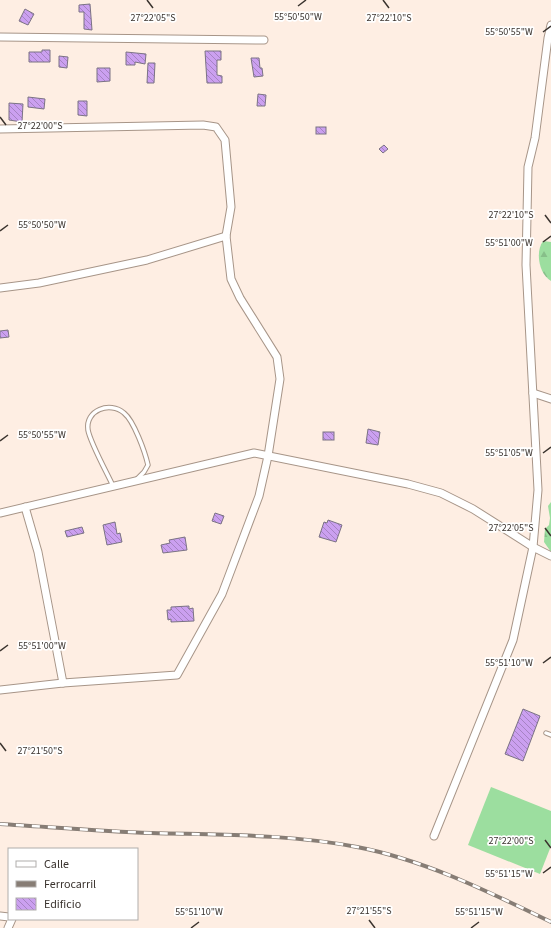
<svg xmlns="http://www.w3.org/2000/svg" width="551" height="928" viewBox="0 0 551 928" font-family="'Source Sans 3',sans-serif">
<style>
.forest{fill:url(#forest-firs)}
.pitch{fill:#9cde9f}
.building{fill:url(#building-back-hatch);stroke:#7b7384}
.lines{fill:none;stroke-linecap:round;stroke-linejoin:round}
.service-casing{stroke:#a79588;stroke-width:5.5}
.minor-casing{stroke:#a79588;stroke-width:9}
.service{stroke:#fff;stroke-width:3.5}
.minor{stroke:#fff;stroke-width:7}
.rail-casing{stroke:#877d75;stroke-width:4}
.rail{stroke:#fff;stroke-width:2.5;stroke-dasharray:8;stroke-linecap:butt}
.ticks{fill:none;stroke:#3a332e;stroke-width:1.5}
.ticks-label{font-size:10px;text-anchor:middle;fill:#3a332e;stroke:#fff;stroke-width:3.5;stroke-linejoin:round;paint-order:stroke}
</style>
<defs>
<pattern id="forest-firs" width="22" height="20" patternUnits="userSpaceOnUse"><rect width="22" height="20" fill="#9cde9f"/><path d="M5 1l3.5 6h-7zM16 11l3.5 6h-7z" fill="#87bf89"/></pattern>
<pattern id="building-back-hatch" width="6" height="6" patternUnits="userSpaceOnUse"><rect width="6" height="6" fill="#cba0f0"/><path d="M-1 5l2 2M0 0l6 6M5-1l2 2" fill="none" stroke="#a683c3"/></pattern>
</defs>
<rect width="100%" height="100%" fill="#feeee3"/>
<g class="forest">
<path d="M543,241L551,242V281C539,274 535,252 543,241Z"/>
<polygon points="551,502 551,552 544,542 545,529 549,525 550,518 548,506"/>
</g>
<polygon class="pitch" points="491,787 551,811 551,846 540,874 468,845"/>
<g class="building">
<polygon points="90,4 92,30 84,29 84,12 79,12 79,5"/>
<polygon points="25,9 34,14 28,25 19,21"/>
<polygon points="42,50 50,50 50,62 29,62 29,52 42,52"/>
<polygon points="205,51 221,51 221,60 217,60 217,75 222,76 222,83 207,83"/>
<polygon points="126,52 146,54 145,64 135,62 135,65 126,65"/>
<polygon points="59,56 68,57 67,68 59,67"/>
<polygon points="251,58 259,58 260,68 262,68 263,76 254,77"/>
<polygon points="148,63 155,63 154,83 147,83"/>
<polygon points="97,68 110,68 110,81 97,82"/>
<polygon points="258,94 266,95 265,106 257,106"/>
<polygon points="28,97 45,99 44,109 28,107"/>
<polygon points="78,101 87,101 87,116 78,115"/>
<polygon points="9,103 23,104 22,122 9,120"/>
<rect x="316" y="127" width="10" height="7"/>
<polygon points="384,145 388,149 383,153 379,149"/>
<polygon points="8,330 9,337 0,338 0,331"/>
<polygon points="368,429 380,432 378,445 366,443"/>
<rect x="323" y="432" width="11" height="8"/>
<polygon points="215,513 224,516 221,524 212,521"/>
<polygon points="328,520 342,525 336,542 319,537 324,522 327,523"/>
<polygon points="115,522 117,534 120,533 122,542 107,545 103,525"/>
<polygon points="82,527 84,533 67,537 65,531"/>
<polygon points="185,537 187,550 163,553 161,545 170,543 169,540"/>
<polygon points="189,606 189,609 193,608 194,621 171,622 171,619 168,620 167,610 171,610 171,607"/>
<polygon points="523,709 540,716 523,761 505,754"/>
</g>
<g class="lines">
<g class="service-casing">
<g id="service">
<path d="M113,486C107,473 90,442 88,430C85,410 110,401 124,413C134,421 145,452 148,465L144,472L137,479"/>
<polyline points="546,733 551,735"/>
</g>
</g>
<g class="minor-casing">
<g id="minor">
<polyline points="0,37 264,40"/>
<polyline points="0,129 203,125 216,127 225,140 231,207 226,236 231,279 240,298 277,357 280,379 268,456 259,496 222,594 177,675 63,683 0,690"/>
<polyline points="0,288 39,283 147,260 226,236"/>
<polyline points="533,393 551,399"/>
<polyline points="25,507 38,552 63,683"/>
<polyline points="0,513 254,453 408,484 441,493 473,509 533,547 551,556"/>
<polyline points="434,836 513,640 533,547 538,490 526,265 528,167 535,138 548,38 551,25"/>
<polyline points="0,916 9,917"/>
<polyline points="8,928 12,919"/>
</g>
</g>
<use href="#service" class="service"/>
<use href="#minor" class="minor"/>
<g class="rail-casing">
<path id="rail" d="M0,824C50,827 101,831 151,833C220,835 289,834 357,847C425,860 489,892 551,922"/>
</g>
<use href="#rail" class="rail"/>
</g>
<path class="ticks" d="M147,0L153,8M383,0L389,8M298,6L306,0M543,32L551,26M0,117L6,125M545,215L551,223M0,231L8,225M543,242L551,236M0,441L8,435M543,453L551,447M545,528L551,536M0,651L8,645M543,663L551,657M0,743L6,751M545,840L551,848M543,873L551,867M369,920L375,928M191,928L199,922M471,928L479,922"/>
<g class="ticks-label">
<text x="298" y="20">55°50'50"W</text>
<text x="153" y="21">27°22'05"S</text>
<text x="389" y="21">27°22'10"S</text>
<text x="509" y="35">55°50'55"W</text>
<text x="40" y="129">27°22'00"S</text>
<text x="511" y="218">27°22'10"S</text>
<text x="42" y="228">55°50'50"W</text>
<text x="509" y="246">55°51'00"W</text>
<text x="42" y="438">55°50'55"W</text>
<text x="509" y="456">55°51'05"W</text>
<text x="511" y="531">27°22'05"S</text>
<text x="42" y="649">55°51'00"W</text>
<text x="509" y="666">55°51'10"W</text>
<text x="40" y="754">27°21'50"S</text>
<text x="511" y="844">27°22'00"S</text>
<text x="509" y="877">55°51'15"W</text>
<text x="369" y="914">27°21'55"S</text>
<text x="199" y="915">55°51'10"W</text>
<text x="479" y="915">55°51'15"W</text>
</g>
<rect x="8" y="848" width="130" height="72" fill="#ffffff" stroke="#b0adab"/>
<rect x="16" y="861" width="20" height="6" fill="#ffffff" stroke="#b0adab"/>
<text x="44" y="868" font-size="12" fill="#3a332e">Calle</text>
<rect x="16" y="881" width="20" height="6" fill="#877d75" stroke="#b0adab"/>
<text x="44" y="888" font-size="12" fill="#3a332e">Ferrocarril</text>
<rect x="16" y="898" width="20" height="12" fill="url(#building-back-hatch)" stroke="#b0adab"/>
<text x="44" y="908" font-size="12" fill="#3a332e">Edificio</text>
</svg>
